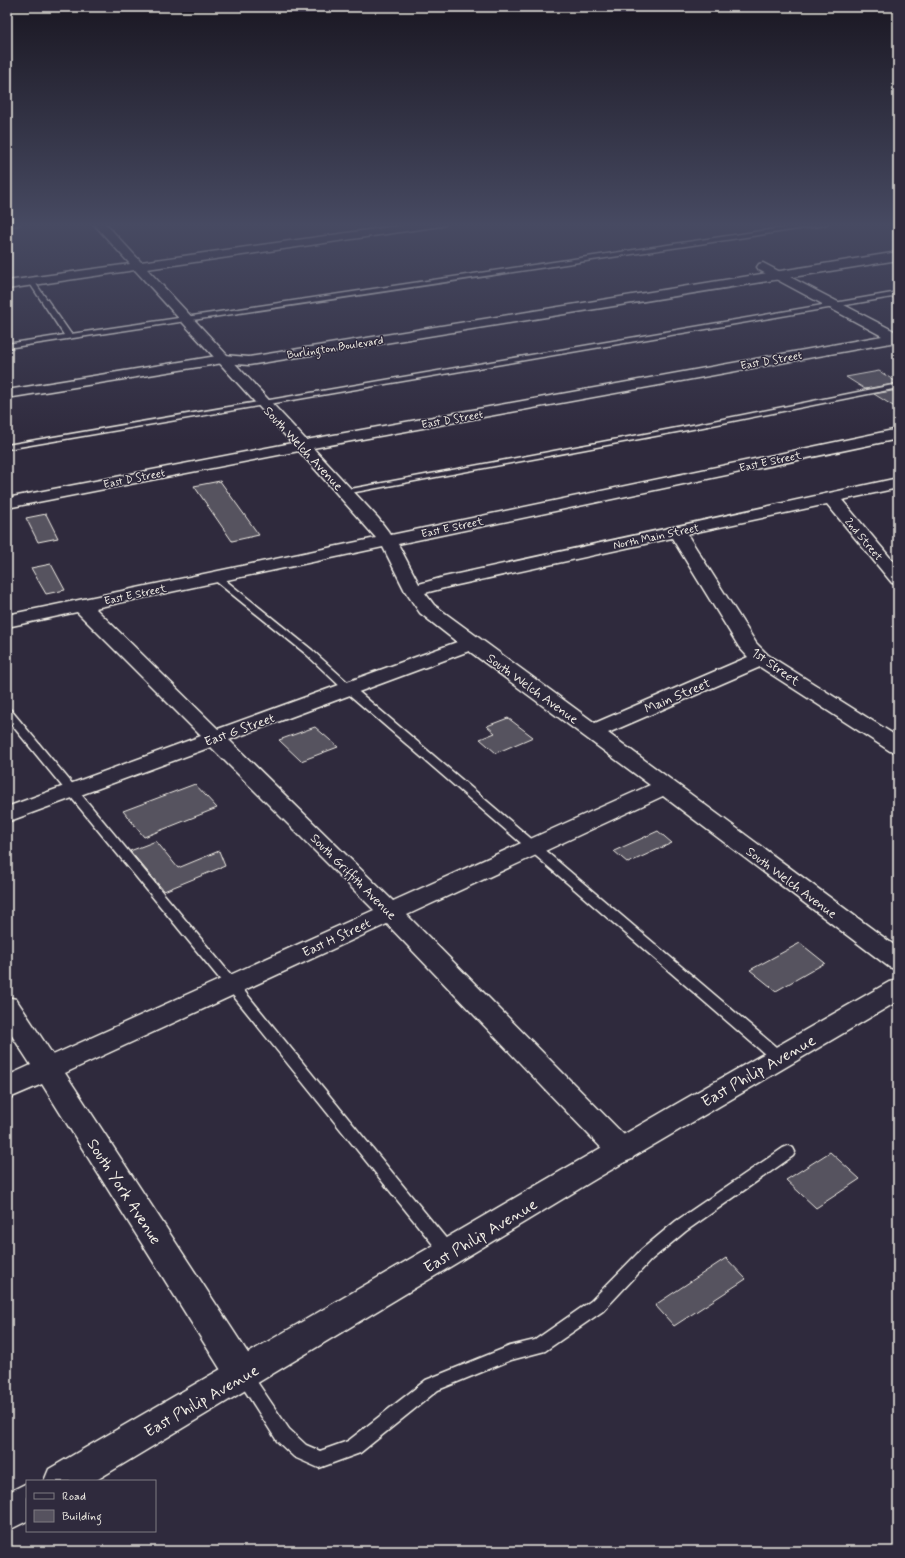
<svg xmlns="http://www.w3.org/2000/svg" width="905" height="1558" viewBox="0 0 905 1558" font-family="Mynerve,sans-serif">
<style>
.building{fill:#56525f;stroke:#f4f1e8}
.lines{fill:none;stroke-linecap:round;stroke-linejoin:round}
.service-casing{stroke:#f4f1e8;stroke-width:3}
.minor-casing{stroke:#f4f1e8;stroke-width:3}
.tertiary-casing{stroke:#f4f1e8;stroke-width:3}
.secondary-casing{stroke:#f4f1e8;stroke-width:3}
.service{fill:#2f2a3d;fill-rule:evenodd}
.minor{fill:#2f2a3d;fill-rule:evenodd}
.tertiary{fill:#2f2a3d;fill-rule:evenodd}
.secondary{fill:#2f2a3d;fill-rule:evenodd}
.labels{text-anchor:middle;stroke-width:3;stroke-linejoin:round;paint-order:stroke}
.far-street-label{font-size:11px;fill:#f4f1e8;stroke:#2f2a3d}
.street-label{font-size:13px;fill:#f4f1e8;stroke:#2f2a3d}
.near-street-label{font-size:16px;fill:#f4f1e8;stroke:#2f2a3d}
</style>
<rect width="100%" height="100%" fill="#2f2a3d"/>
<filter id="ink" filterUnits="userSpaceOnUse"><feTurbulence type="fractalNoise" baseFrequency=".025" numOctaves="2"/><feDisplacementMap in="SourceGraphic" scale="8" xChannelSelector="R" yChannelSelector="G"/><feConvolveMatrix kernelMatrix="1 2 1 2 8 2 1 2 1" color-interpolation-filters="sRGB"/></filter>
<g filter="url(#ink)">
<g class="building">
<polygon points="879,371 898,383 865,389 846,377"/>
<polygon points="898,390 898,409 874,394"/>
<polygon points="220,481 259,535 232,541 194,486"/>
<polygon points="46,514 58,538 38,542 26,518"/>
<polygon points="51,564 65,590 46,594 31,568"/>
<polygon points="508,718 533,737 496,753 480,739 495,733 487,726"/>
<polygon points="315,727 338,747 301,761 279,740"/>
<polygon points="195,784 217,808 144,837 123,811"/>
<polygon points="658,831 672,843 628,863 614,851"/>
<polygon points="156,841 178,868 219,851 225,866 164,891 130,851"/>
<polygon points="800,943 825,963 776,991 750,970"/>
<polygon points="830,1152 860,1179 816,1208 786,1180"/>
<polygon points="726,1258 746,1279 674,1326 655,1305"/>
</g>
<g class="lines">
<g class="service-casing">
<g id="service">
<polygon points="815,223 828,223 825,225 7,348 7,344 64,335 29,282 32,280 34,281 71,334"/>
<polygon points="898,292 898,296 7,449 7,445"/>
<polygon points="898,384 898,388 698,428 345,494 341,492 345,490 698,424"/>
<polygon points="216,574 219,575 312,650 353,687 783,1053 785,1057 783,1061 778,1062 773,1061 345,691 306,654 213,579 211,577 213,575"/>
<polygon points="7,709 11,710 237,982 453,1247 456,1252 453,1257 448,1259 443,1257 227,988 7,719"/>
<polygon points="788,1146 793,1148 795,1152 793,1156 686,1231 651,1260 603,1311 545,1351 511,1360 438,1390 360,1453 319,1468 294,1457 277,1441 235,1375 237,1370 243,1367 249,1370 289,1429 306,1445 320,1451 348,1441 426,1380 510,1346 535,1340 591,1301 641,1250 676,1221 783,1148"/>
</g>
</g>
<g class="minor-casing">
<g id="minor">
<polygon points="7,223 20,223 18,225 7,227"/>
<path d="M93,223H105L141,262L418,223H447L445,225L441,226L147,269L306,440L882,336L759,270L757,267L759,264L763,263L898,333V342H896L313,448L378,518L391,535L898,429V439L398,544L419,584L444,577L898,478V488L842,500L898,567V584L892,583L827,504L687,534L756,643L768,655L898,737V752L890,751L760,667L608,733L898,948V970L889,967L663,796L407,915L632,1143L637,1151L632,1159L622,1163L612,1159L387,924L65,1073L255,1364L260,1375L255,1386L243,1390L231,1386L42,1084L7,1099V1076L31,1065L7,1028V997L16,999L53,1055L374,910L211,747L7,822V807L201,736L77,612L7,627V615L376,538L299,451L7,508V498L292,443L135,270L7,289V281L130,264ZM672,538L739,647L748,657L595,723L434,605L425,593L448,587ZM383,547L405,591L420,613L457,642L218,729L95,608ZM469,651L650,785L393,901L229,740Z"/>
</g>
</g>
<g class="tertiary-casing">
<polygon id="tertiary" points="898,252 898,260 249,365 223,363 7,398 7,390 223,355 249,357"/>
</g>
<g class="secondary-casing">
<g id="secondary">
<polygon points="898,980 898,1001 594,1180 95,1481 44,1481 49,1469 678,1103 889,982"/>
<polygon points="27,1483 27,1521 7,1531 7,1493"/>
</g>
</g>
<use href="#service" class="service"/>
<use href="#minor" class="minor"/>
<use href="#tertiary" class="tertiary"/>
<use href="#secondary" class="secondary"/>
</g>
</g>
<linearGradient id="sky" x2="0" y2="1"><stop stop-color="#1a1722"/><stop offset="0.51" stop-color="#474a62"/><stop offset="1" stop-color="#474a62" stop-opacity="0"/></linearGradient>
<rect width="905" height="441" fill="url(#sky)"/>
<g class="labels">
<g class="far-street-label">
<text transform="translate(335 347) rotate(-9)" y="4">Burlington Boulevard</text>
<text transform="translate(771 360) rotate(-10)" y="4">East D Street</text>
<text transform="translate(452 419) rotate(-10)" y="4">East D Street</text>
<text transform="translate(770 461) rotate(-12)" y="4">East E Street</text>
<text transform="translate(134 478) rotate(-11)" y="4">East D Street</text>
<text transform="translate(452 527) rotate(-12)" y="4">East E Street</text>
<text transform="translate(656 536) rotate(-12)" y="4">North Main Street</text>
<text transform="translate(864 539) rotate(50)" y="4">2nd Street</text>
<text transform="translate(135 594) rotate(-12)" y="4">East E Street</text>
</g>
<g class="street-label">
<text transform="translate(304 448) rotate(47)" y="5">South Welch Avenue</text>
<text transform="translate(776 666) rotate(35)" y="5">1st Street</text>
<text transform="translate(533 688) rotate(36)" y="5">South Welch Avenue</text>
<text transform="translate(677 695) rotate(-23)" y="5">Main Street</text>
<text transform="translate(239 729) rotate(-20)" y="5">East G Street</text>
<text transform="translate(354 876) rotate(45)" y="5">South Griffith Avenue</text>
<text transform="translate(792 882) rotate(37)" y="5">South Welch Avenue</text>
<text transform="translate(336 937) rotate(-25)" y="5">East H Street</text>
</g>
<g class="near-street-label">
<text transform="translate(758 1070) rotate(-30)" y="6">East Philip Avenue</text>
<text transform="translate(125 1191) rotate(57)" y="6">South York Avenue</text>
<text transform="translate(480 1235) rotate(-31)" y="6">East Philip Avenue</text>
<text transform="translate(201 1400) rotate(-30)" y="6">East Philip Avenue</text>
</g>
</g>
<rect width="905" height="1558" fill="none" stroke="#2f2a3d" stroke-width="24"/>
<rect x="12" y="12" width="881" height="1534" fill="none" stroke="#f4f1e8" stroke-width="1.5" filter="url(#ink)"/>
<rect x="26" y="1480" width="130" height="52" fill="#2f2a3d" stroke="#7e7a81"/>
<rect x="34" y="1493" width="20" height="6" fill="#2f2a3d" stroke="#7e7a81"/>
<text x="62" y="1500" font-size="12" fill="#f4f1e8">Road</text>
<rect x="34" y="1510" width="20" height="12" fill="#56525f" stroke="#7e7a81"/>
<text x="62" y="1520" font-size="12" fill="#f4f1e8">Building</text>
</svg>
